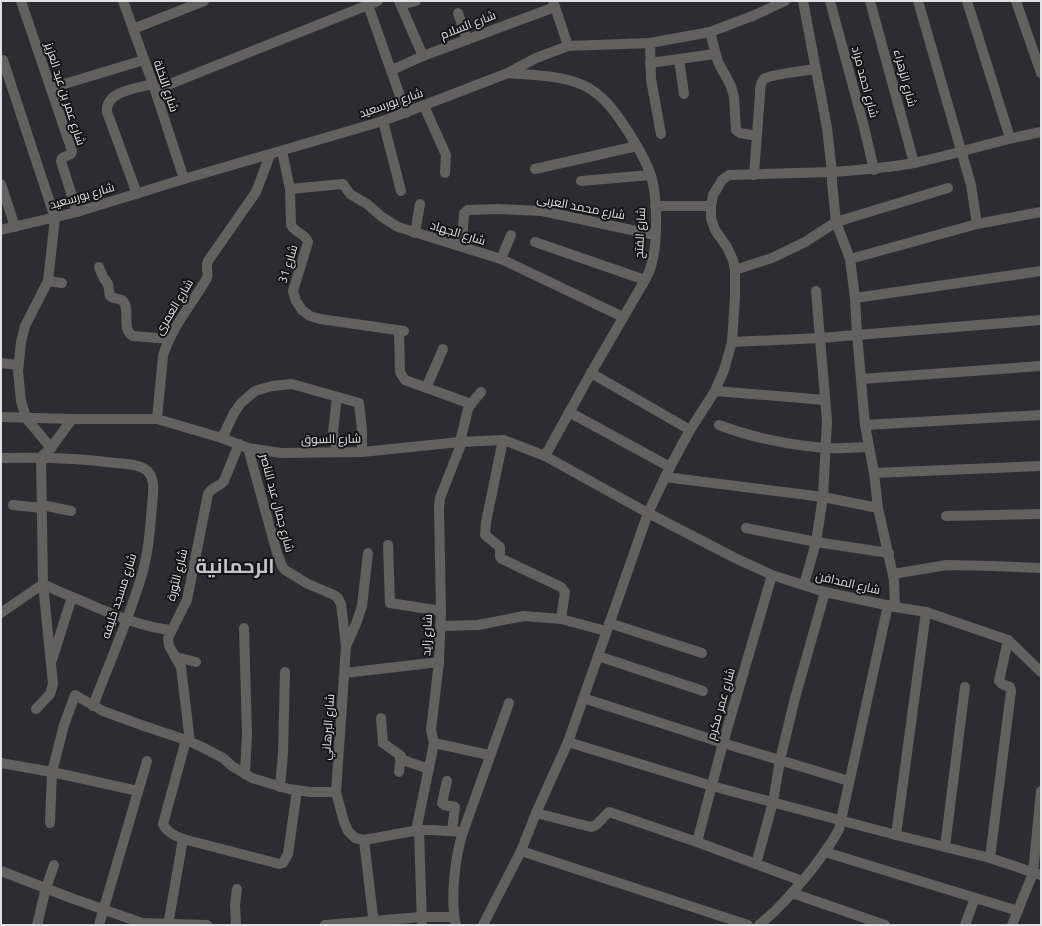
<svg xmlns="http://www.w3.org/2000/svg" width="1042" height="926" viewBox="0 0 1042 926" font-family="Ubuntu,Cairo,sans-serif">
<style>
.lines{fill:none;stroke-linecap:round;stroke-linejoin:round}
.minor{stroke:#62615f;stroke-width:10}
.labels{text-anchor:middle;stroke-width:4;stroke-linejoin:round;paint-order:stroke}
.street-label{font-size:12px;fill:#e1e0e4;stroke:#151517}
.town-label{font-size:20px;font-weight:bold;fill:#c4c4ca;stroke:#151517}
</style>
<rect width="100%" height="100%" fill="#2d2d31"/>
<g class="lines">
<g class="minor">
<polyline points="21,1 72,151 71,154 62,158 61,161 77,212"/>
<polyline points="123,1 153,84 184,179"/>
<polyline points="399,1 423,56"/>
<polyline points="553,1 568,46"/>
<polyline points="830,1 864,127 874,170"/>
<polyline points="870,1 914,163"/>
<polyline points="918,1 971,185 977,224"/>
<polyline points="967,1 1010,138"/>
<polyline points="1016,1 1041,73"/>
<polyline points="368,5 406,113"/>
<polyline points="401,5 416,1"/>
<polyline points="458,13 467,40"/>
<polyline points="133,29 204,1"/>
<polyline points="710,32 718,62 731,86 734,97 736,130 740,133 757,136"/>
<polyline points="650,43 651,79 661,134"/>
<polyline points="679,59 684,94"/>
<polyline points="3,60 55,218 48,281 25,326 21,342 18,371 21,401 26,418 51,448"/>
<polyline points="650,63 715,54"/>
<polyline points="392,70 423,56 555,7"/>
<path d="M508,73C533,75 560,75 583,85C602,94 614,110 625,127C635,142 644,156 650,173C658,195 658,244 651,266C650,271 647,276 645,280L591,373L545,456"/>
<polyline points="51,88 144,60"/>
<polyline points="155,90 378,1"/>
<polyline points="424,106 446,155 445,173"/>
<polyline points="383,121 401,191"/>
<path d="M282,151L290,189L291,225C295,233 306,234 308,242L293,291L296,301L302,310L310,316L320,319L404,331"/>
<polyline points="535,169 637,146"/>
<path d="M754,175L760,94C760,89 760,83 764,79C771,74 805,71 815,69"/>
<polyline points="581,181 650,175"/>
<polyline points="1,184 15,227"/>
<polyline points="290,189 343,184 350,194 367,204 382,217 398,227 501,259 623,317"/>
<path d="M137,194L107,112C105,91 137,88 153,84"/>
<polyline points="655,206 711,206"/>
<polyline points="1,230 77,212 184,179 383,121 508,73 536,58 568,46 650,43 710,32 755,15 785,1"/>
<polyline points="415,233 420,204"/>
<polyline points="535,242 645,280"/>
<polyline points="459,246 463,230 464,213 468,210 497,209 542,211 655,235"/>
<polyline points="501,259 511,235"/>
<polyline points="850,259 977,224 1041,212"/>
<path d="M99,267L103,277L108,284L110,296L114,298L122,300C132,309 120,329 133,336L169,339"/>
<polyline points="735,270 772,258 805,242 836,222 948,188"/>
<polyline points="48,281 62,283"/>
<polyline points="855,298 1041,271"/>
<polyline points="399,331 400,371 401,374 405,380 471,404"/>
<polyline points="732,342 820,338 1041,320"/>
<polyline points="1,363 18,365"/>
<polyline points="591,373 690,430"/>
<polyline points="861,379 1041,366"/>
<polyline points="426,388 443,349"/>
<polyline points="715,391 825,400"/>
<polyline points="569,412 670,467"/>
<polyline points="1,417 72,419 157,419 222,438 248,448 281,453 362,452 460,442 503,440 509,442 545,456 648,513 737,559 772,575 825,592 895,607 926,612 1008,640 1041,672"/>
<path d="M157,419L163,356C171,328 192,304 207,278C209,272 205,268 208,261L256,192L270,155"/>
<path d="M719,425C753,438 788,445 825,448C839,449 854,447 869,447"/>
<polyline points="865,425 1041,415"/>
<polyline points="222,438 234,413 241,403 255,391 272,386 292,384 359,403 362,430 362,452"/>
<polyline points="503,440 486,522 485,535 500,547 500,557 502,559 561,587 565,592 561,619"/>
<polyline points="460,442 468,409 471,404 481,392"/>
<path d="M248,448L277,553L282,566L285,570L308,584L334,595L338,598L341,604L346,646L336,792L344,822L348,831L355,838L364,840L419,830H432L463,832C455,856 450,901 456,925"/>
<polyline points="337,452 333,432 337,397"/>
<path d="M1,458C39,457 78,458 116,463C124,464 135,464 143,468C157,475 153,493 152,506C150,532 148,557 140,581C127,623 109,664 93,706"/>
<polyline points="874,473 1041,466"/>
<polyline points="665,477 823,497 878,508"/>
<polyline points="13,505 42,508"/>
<polyline points="42,505 71,511"/>
<polyline points="946,516 1041,514"/>
<polyline points="746,528 816,542 889,553"/>
<polyline points="388,545 390,603 441,611"/>
<polyline points="893,574 947,565 993,566 1041,568"/>
<path d="M43,584C53,589 62,593 72,597C104,610 137,627 171,630"/>
<polyline points="804,585 816,542 823,497 827,421 816,291"/>
<path d="M895,607L894,580L878,508L874,473L865,425L857,334L855,298L850,259L836,222L832,182V172C860,170 887,168 914,163C957,154 998,140 1041,132"/>
<polyline points="1,613 43,584"/>
<polyline points="609,623 702,653"/>
<polyline points="440,626 478,625 524,616 561,619 606,631"/>
<polyline points="244,628 247,734 245,774"/>
<polyline points="346,646 356,624 362,606 368,553"/>
<polyline points="598,656 703,691"/>
<polyline points="176,657 196,662"/>
<polyline points="52,660 72,597"/>
<polyline points="345,673 439,662"/>
<polyline points="583,698 723,743 849,781"/>
<polyline points="36,709 50,694 53,684 43,584 41,457 51,448 72,419"/>
<polyline points="381,718 383,743 401,756 399,772"/>
<path d="M190,742L181,667L169,646L168,638L187,600L208,494C212,487 219,487 224,481L239,444"/>
<polyline points="568,742 712,786 896,835 990,858 1041,875"/>
<polyline points="434,743 489,755"/>
<polyline points="400,759 429,769"/>
<polyline points="1,763 52,772 138,791"/>
<polyline points="447,781 442,803 444,805 455,807 452,831"/>
<polyline points="280,787 283,754 285,672"/>
<polyline points="536,813 591,827 596,825 609,812 615,814 697,842 802,881"/>
<polyline points="50,823 52,772 64,725 75,695 103,711 144,726 186,740 200,746 223,758 232,766 252,778 289,789 310,792 336,792"/>
<polyline points="419,830 422,925"/>
<polyline points="416,831 434,743 431,730 439,662 441,611 439,508 440,498 462,442"/>
<polyline points="463,832 509,703"/>
<polyline points="896,835 926,612"/>
<polyline points="183,839 272,862 279,864 283,863 288,854 297,790"/>
<polyline points="364,840 374,925"/>
<polyline points="697,842 723,743 772,575"/>
<polyline points="945,847 965,687"/>
<polyline points="521,851 748,925"/>
<polyline points="825,852 1018,911"/>
<polyline points="990,858 1011,691 1010,687 1002,684 999,681 1008,640"/>
<polyline points="756,864 773,802 780,760 795,698 825,592"/>
<polyline points="1,871 71,898 142,923 207,925"/>
<polyline points="792,893 885,925"/>
<polyline points="37,925 46,888 54,865"/>
<polyline points="99,925 147,761"/>
<path d="M168,925L183,839C175,836 166,832 163,824L186,740"/>
<polyline points="236,925 235,904 237,889"/>
<polyline points="325,925 421,917 454,917"/>
<polyline points="483,925 521,851 536,813 568,742 648,513 670,467 690,430 715,391 724,370 732,342 735,297 735,270 733,260 727,247 715,230 711,218 711,206 713,195 718,187 722,180 729,175 832,172 827,128 803,1"/>
<path d="M759,925C778,910 793,892 809,873C820,859 831,845 839,829L888,605"/>
<polyline points="965,925 975,898"/>
<polyline points="1012,925 1033,873 1041,791"/>
</g>
</g>
<g class="labels">
<g class="street-label">
<text transform="translate(468 25) rotate(-21)" y="4">شارع السلام</text>
<text transform="translate(905 78) rotate(75)" y="4">شارع الزهراء</text>
<text transform="translate(865 82) rotate(75)" y="4">شارع احمد مراد</text>
<text transform="translate(166 86) rotate(71)" y="4">شارع النخلة</text>
<text transform="translate(65 94) rotate(72)" y="4">شارع عمر بن عبد العزيز</text>
<text transform="translate(391 103) rotate(-19)" y="4">شارع بورسعيد</text>
<text transform="translate(82 196) rotate(-16)" y="4">شارع بورسعيد</text>
<text transform="translate(581 207) rotate(11)" y="4">شارع محمد العربى</text>
<text transform="translate(458 233) rotate(17)" y="4">شارع الجهاد</text>
<text transform="translate(640 233) rotate(-87)" y="4">شارع الفتح</text>
<text transform="translate(288 264) rotate(-73)" y="4">شارع 31</text>
<text transform="translate(174 307) rotate(-59)" y="4">شارع العمرى</text>
<text transform="translate(331 439) rotate(-1)" y="4">شارع السوق</text>
<text transform="translate(277 503) rotate(75)" y="4">شارع جمال عبد الناصر</text>
<text transform="translate(177 575) rotate(-76)" y="4">شارع الثورة</text>
<text transform="translate(848 583) rotate(13)" y="4">شارع المدافن</text>
<text transform="translate(119 596) rotate(-72)" y="4">شارع مسجد خليفه</text>
<text transform="translate(427 635) rotate(-88)" y="4">شارع زايد</text>
<text transform="translate(721 704) rotate(-74)" y="4">شارع عمر مكرم</text>
<text transform="translate(328 727) rotate(-86)" y="4">شارع البرهاني</text>
</g>
<g class="town-label">
<text x="235" y="573">الرحمانية</text>
</g>
</g>
<rect width="1042" height="926" fill="none" stroke="#e1e0e4" stroke-width="4"/>
</svg>
